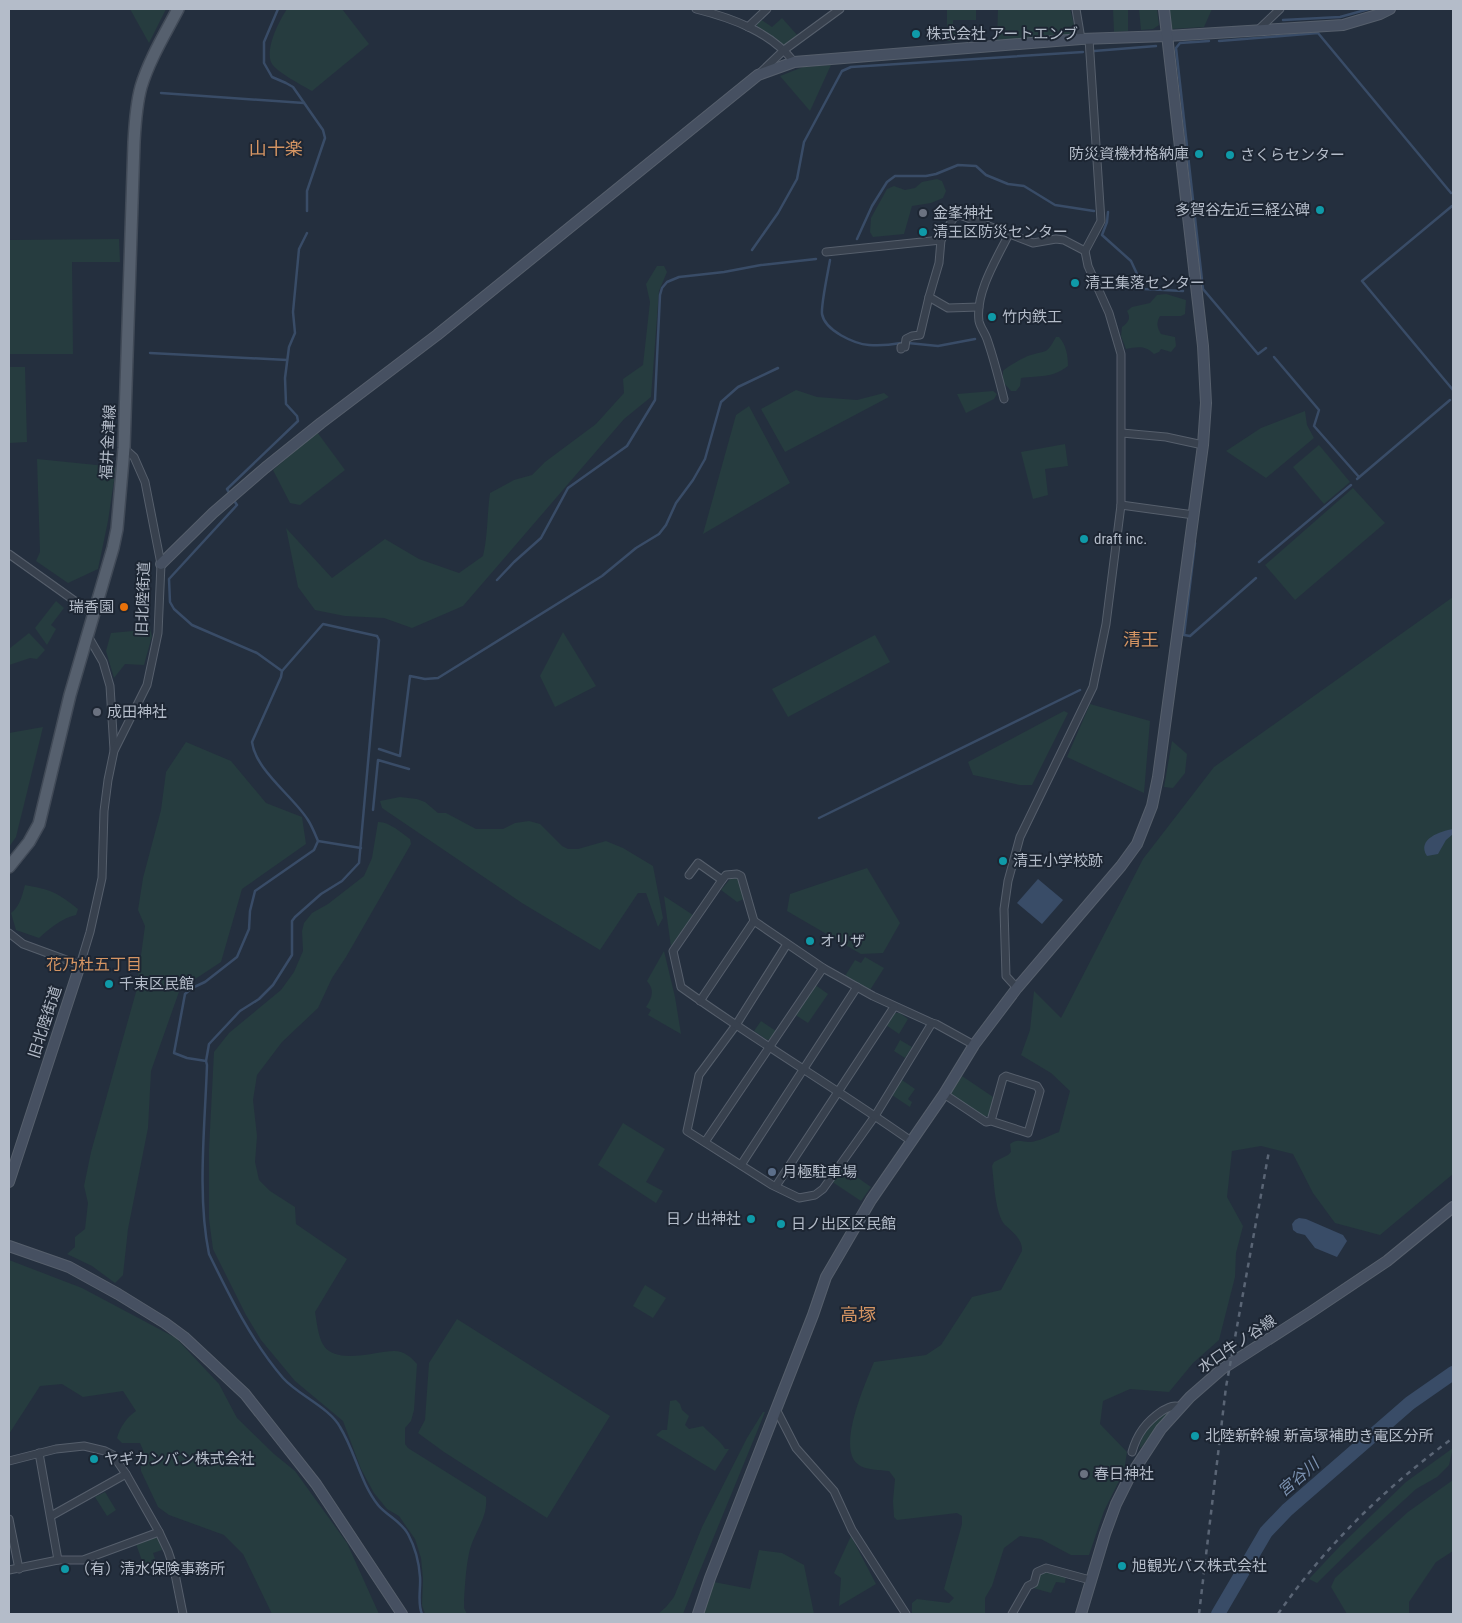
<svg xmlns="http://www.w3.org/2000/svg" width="1462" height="1623" viewBox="0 0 1462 1623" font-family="'Roboto Condensed','Noto Sans JP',sans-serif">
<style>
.green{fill:#263c3f}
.water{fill:#394c67}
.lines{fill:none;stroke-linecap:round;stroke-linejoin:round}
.stream{stroke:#394c67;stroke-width:2.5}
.river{stroke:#394c67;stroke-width:14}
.street-casing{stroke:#565f6c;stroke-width:9}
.secondary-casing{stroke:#565f6c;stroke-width:12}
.primary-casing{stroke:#414a57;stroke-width:14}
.street{stroke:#38414e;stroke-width:7}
.secondary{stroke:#465061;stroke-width:10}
.primary{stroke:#56606e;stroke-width:11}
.rail{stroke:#5a6575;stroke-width:2.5;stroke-dasharray:5 5;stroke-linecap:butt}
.culture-dot{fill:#0f9aa8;stroke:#1d2633;stroke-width:2}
.worship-dot{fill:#6b7280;stroke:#1d2633;stroke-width:2}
.food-dot{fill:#e8710a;stroke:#1d2633;stroke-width:2}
.service-dot{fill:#5c6f8a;stroke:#1d2633;stroke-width:2}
.labels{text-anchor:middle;stroke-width:4;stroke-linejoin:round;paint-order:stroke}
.poi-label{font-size:15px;fill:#b4bcc9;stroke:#1d2633;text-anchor:start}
.street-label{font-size:15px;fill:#b4bcc9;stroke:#1d2633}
.neighbourhood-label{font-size:16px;fill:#d59563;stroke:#1d2633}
.water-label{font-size:16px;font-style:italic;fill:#7c92b1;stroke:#1d2633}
.quarter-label{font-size:18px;fill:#d59563;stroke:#1d2633}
</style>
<rect width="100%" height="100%" fill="#242f3e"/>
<g class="green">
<polygon points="130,9 166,9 149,43"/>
<path d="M287,9H342L369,44L312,91C303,86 277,72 272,64C264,50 279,21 287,9Z"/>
<polygon points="947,9 976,9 976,20 953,20 953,29 960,29 960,32 969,32 969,41 947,41"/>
<polygon points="998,9 1070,9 1077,35 997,40"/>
<polygon points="1113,9 1128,9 1128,31 1114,32"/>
<polygon points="1139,9 1157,9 1159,25 1153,29 1141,30"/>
<polygon points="1168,9 1212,9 1204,27 1171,29"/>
<polygon points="782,18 798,36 786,45 783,45 757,28 757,24 760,19 772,27"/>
<polygon points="831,65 810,111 780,76 803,67"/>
<polygon points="937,179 942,181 946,191 943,198 931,203 912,206 904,234 873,237 870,232 871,218 887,189 894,186 905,190 915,188 922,182"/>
<polygon points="119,239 120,262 72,262 73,354 9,354 9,240"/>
<path d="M657,266H664L667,272L659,291L651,397L624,419L463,606L412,628L384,618L345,616L315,610L298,587L286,528L332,578L385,539L419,559L459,573L483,556C488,535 487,514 490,493L514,480L532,475L545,462L596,424L624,393L623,379L643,365L650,302L646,284Z"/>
<path d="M1166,294L1186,300L1185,314L1181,316H1160C1156,323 1157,327 1161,334L1175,337L1176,346L1171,352L1161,349L1159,352L1154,354C1145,345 1137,347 1126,349L1121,336L1122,327C1129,322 1131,318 1127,311L1132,307L1150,303L1157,295Z"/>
<path d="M1056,337H1059C1066,345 1068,355 1068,366C1050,379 1041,375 1021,378L1020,386L1016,391H1011L1003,382V371C1006,367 1026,356 1031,355C1047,350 1046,355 1056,337Z"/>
<polygon points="9,367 25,367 27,442 9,443"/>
<polygon points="796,390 817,397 857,400 884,393 889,397 785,452 761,409"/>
<polygon points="993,391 997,394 994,399 966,413 957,394"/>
<polygon points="749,406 790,483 703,534 736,415"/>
<polygon points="1305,411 1307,425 1314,438 1266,478 1226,451 1261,428"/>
<polygon points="317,432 345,470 300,505 290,503 273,470"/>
<polygon points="1065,444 1068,466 1045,469 1048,495 1033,499 1021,452"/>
<polygon points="1319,445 1350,482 1324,504 1293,467"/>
<polygon points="37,459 116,467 108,521 98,569 68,583 36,561 40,552"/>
<polygon points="1353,488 1385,523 1295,600 1265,565"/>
<path d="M1453,597V1174L1380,1235L1335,1223L1313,1193L1293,1154L1261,1146L1232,1151L1227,1197L1243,1226L1236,1253L1235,1277L1219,1340L1193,1363L1169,1392L1130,1389L1103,1401L1100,1424L1127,1452L1124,1471L1104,1511L1089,1555H1071L1041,1539L1020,1536L1004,1548L992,1586L985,1598V1614H912V1603L917,1599L949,1603L954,1598L944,1589L962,1524V1516L957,1513L897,1520L894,1517L893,1501L895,1479L889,1471C880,1470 866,1470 859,1465C835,1450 866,1382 874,1362L926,1355L941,1345L972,1297L1001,1290L1022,1251C1023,1240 1013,1232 1005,1225C995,1214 994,1181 992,1166L994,1162L1008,1155L1011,1152L1010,1144C1018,1138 1022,1142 1030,1142C1037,1142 1051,1135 1059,1132L1070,1091L1051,1073L1021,1055L1030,1030L1034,991L1061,1018L1143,859L1214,767Z"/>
<polygon points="56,601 64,608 51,625 56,629 47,645 35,628"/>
<polygon points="149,624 152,636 144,665 125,664 114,678 106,651 111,633 133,631"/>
<polygon points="563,632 596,686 555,707 540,676"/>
<polygon points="29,633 45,650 37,659 30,658 9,665 9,649"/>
<polygon points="875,635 890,662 788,717 772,689"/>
<polygon points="1090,704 1150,721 1144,793 1067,757"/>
<polygon points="1064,711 1068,713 1032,785 1020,785 973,775 968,762"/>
<polygon points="43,727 16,837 9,847 9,733"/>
<polygon points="1172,741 1187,754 1185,773 1173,788 1164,787"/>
<polygon points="186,742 231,761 266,803 302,817 306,844 242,889 221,962 180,989 151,1071 148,1128 128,1229 123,1275 115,1283 92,1266 67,1254 75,1247 75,1237 85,1229 88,1203 84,1186 91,1152 136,992 145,926 138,910 143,878 161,810 166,772"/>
<polygon points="400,797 417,799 425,802 438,813 446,813 476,829 503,829 515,823 529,821 540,824 562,846 568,849 578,849 606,841 623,848 653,866 663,918 658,927 646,893 638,893 600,950 522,903 382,808 380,801"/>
<path d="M378,822C388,821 402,833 410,839L411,844L346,957L332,978L318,1008L282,1042L257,1075L253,1100L257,1136L255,1162L259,1180L270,1191L295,1207L296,1224L347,1259L315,1312C317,1323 318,1337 324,1346C337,1365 377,1351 394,1351C404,1351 411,1357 417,1364L414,1410L411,1421L405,1428V1444L408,1448L486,1497C488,1518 475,1531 470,1549C466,1565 465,1584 464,1601V1608L467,1614H425L422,1605L423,1579L421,1558L415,1539L399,1516L387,1509L374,1493L361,1469L343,1421L295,1381L261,1340L246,1315L213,1249L209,1219V1149L214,1052L229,1033L281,990L294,972L303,951L302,931L304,923L312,913L328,904L364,876L372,858Z"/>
<polygon points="867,868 900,923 883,953 861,954 787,911 790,894"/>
<polygon points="736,878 739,880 744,899 737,902 721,890 730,879"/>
<path d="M25,885C51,890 57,892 78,909L76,915C62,918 49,929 39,938L16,930L11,913C20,906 22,896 25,885Z"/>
<polygon points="664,896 693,915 671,947"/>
<path d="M664,951L675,997L681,1034L648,1015L651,1010L646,1007C652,998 655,990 647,981Z"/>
<polygon points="865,957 884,968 870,990 845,976 855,960 861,963"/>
<polygon points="814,984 828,994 808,1023 794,1014"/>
<polygon points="894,1013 900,1013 908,1019 899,1034 886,1025"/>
<polygon points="761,1021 776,1031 770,1039 767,1040 754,1031"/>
<polygon points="900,1040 912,1047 905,1058 894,1051"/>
<polygon points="962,1076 996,1099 991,1115 984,1117 952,1095 952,1091"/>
<polygon points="902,1080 915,1089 908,1099 912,1102 910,1107 892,1095"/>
<polygon points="623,1123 665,1149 646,1182 663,1191 656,1203 598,1165"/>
<polygon points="841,1166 871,1187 861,1201 831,1181"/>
<path d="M9,1260L82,1288L176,1338L219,1384L237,1418L274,1454L295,1471L347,1543L379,1614H272L243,1554L224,1535L169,1515L158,1507L141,1471L140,1455L143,1450L140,1443H122L117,1438C120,1427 127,1417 136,1411L123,1391L83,1397L62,1384L40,1386L9,1434Z"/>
<polygon points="645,1285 666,1298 653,1318 633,1306"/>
<polygon points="457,1319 610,1416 547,1518 444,1452 418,1433 425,1420 429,1363"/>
<path d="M676,1400L680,1404L682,1410L689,1416L685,1425L689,1429L703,1426C709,1433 721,1441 725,1449H729L715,1471L656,1435L662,1430H667L670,1401Z"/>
<polygon points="763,1412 765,1412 699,1573 683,1614 658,1614 666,1607 674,1597 702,1527 747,1438"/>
<path d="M1170,1412L1139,1450C1141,1434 1153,1415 1170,1412Z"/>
<polygon points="1453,1448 1449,1465 1437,1477 1416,1489 1369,1532 1317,1583 1309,1579 1340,1546 1406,1482"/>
<polygon points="1453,1480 1453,1551 1436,1562 1409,1602 1409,1614 1347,1614 1331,1587 1335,1578 1408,1512"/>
<polygon points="105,1492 116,1510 107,1516 95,1497"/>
<polygon points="851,1536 876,1584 839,1606 841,1578 834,1573"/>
<polygon points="153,1538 158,1538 162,1550 153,1553 155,1559 151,1560 153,1567 145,1569 136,1544"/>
<polygon points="759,1550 782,1553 804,1565 814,1614 703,1614 714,1582 750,1589"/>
<polygon points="1046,1569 1066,1576 1065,1583 1056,1582 1051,1593 1033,1588 1039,1573"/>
</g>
<g class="water">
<path d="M1453,829V834L1446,840L1438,854L1427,856C1416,839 1441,831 1453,829Z"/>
<polygon points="1038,879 1063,900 1042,924 1017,903"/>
<polygon points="1299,1218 1306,1219 1343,1235 1347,1241 1337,1257 1315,1248 1305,1235 1297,1233 1293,1230 1292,1224 1295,1220"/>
</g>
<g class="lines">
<g class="stream">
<polyline points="278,9 264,42 264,63 272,77 286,83 293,87 323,130 325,138 307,191 307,211"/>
<polyline points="1283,20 1340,17 1369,9"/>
<polyline points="1209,41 1180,43 1176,48 1203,289 1258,354 1266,348"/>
<polyline points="1219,41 1318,33 1451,193"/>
<polyline points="1094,51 1156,46"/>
<polyline points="161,93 304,103"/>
<polyline points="1452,206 1362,281 1453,390"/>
<polyline points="1108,212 1107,222 1102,235 1131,261 1144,289 1183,291"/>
<polyline points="857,239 872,206 887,182 895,176 926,176 936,174 958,165 976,166 986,175 1008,184 1024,186 1055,205 1094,211"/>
<polyline points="752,250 778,213 797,179 804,142 842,71 851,67 1083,52"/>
<path d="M830,260C828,272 821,304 822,314C825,331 855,344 869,345C880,346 890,345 901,343"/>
<polyline points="908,343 938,346 975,339"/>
<polyline points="150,353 287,360"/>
<polyline points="1274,357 1319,410 1314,426 1359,477"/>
<polyline points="1357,479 1450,400"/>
<polyline points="230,494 227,489 298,421 297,416 286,404 285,378 289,347 295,333 293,312 299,249 307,233"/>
<path d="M233,499L237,505L169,579L170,602L174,609L192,625L257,653L282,671L281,677L252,742C256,771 293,796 308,820C312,826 315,834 318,841L314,850L255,891L250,911L249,929L237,957L205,982L192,988L185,994L174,1053L187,1058L206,1061L207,1065C205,1125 197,1196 209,1254C230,1297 252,1342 283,1378C298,1395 330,1408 340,1427C355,1451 360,1482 378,1505C387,1516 401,1521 408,1534C415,1547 419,1562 420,1577C421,1589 417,1603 422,1614"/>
<polyline points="1195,543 1184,635 1190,636 1256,578"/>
<polyline points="1259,562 1351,485"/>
<polyline points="497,580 514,562 541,538 568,488 627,446 655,400 660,295 662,288 667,282 679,277 724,272 761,265 816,259"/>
<polyline points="379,749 400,756 410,676 425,679 438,678 602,576 636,548 659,534 666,525 676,503 693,480 705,459 721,402 738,387 778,368"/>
<polyline points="373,810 378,760 409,769"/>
<polyline points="819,818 1080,690"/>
<polyline points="318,841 361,848"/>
<polyline points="206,1061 209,1044 240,1011 259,999 273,985 292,955 292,921 295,917 321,894 342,881 359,863 379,640 377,636 323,624 282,671"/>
</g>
<polyline class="river" points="1218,1614 1266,1532 1287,1510 1410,1403 1453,1373"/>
<g class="street-casing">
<g id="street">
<path d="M696,9C732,18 771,32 794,62"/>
<polyline points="1076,9 1081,39"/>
<polyline points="748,27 767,9"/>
<polyline points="1258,30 1280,9"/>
<polyline points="760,73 784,50 840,9"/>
<polyline points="941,240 939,263 929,297 948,308 979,307"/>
<polyline points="826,252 941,240 954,217 960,215 1033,243 1056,239 1064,240 1085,251"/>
<polyline points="901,349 901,347 905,347 906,339 912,336 920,335 929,297"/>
<path d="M1004,399C999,379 994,359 987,339C985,333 980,327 979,321C975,293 997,258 1009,234"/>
<polyline points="1122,433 1166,437 1203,445"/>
<polyline points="1121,505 1194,515"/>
<polyline points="9,554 93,614"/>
<polyline points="88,636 103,662 110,686 114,750"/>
<polyline points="689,875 698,863 722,880"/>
<polyline points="9,933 23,944 80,965 90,932 102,878 104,811 108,780 114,751 147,685 158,633 161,564 145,482 134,457 124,448"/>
<polyline points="787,944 736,1025 699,1075 687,1131 772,1185 799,1198 815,1195 823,1189 875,1116 932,1023"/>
<polyline points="1017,988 1006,976 1004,909 1008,881 1020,837 1093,687 1106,624 1121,505 1121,354 1109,313 1088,266 1085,251 1101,221 1089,39"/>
<polyline points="700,1001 754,921"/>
<polyline points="944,1094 986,1122 991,1121 1028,1133 1040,1091 1037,1086 1006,1076 1003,1078 991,1121"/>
<path d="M911,1141C836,1088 756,1041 681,987L673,951L722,880L726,875L737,874L741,876L754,921L823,968L873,996L932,1023L936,1024L974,1045"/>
<polyline points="705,1142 823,968"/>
<polyline points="741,1165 857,987"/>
<polyline points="776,1186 894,1007"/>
<polyline points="776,1409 796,1448 834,1491 852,1530 906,1614"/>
<path d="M1132,1452C1137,1434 1146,1422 1162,1411C1168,1408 1173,1404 1180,1407"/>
<polyline points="39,1453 58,1560"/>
<polyline points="9,1461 56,1449 84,1446 105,1451 113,1455 126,1474 159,1532 168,1551 174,1569 183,1614"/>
<polyline points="51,1516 126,1474"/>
<polyline points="9,1519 19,1569"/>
<polyline points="9,1570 58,1560 83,1560 159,1532"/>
<polyline points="1012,1614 1028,1586 1034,1583 1037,1572 1046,1568 1090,1580"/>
</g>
</g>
<g class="secondary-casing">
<g id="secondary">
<polyline points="161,564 213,513 265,468 321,423 437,335 758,75 794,62 1081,39 1167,36 1343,25 1380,14 1390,9"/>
<polyline points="9,1182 80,965"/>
<polyline points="9,1246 69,1267 118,1294 165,1323 184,1337 245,1394 316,1484 402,1614"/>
<polyline points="698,1614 710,1578 813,1315 826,1277 871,1200 944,1094 974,1045 1017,988 1121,866 1137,844 1152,806 1158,777 1203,445 1206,403 1203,346 1164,9"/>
<polyline points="1081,1614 1105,1534 1116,1504 1129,1478 1161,1429 1190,1397 1222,1369 1311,1312 1387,1261 1453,1207"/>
</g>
</g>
<g class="primary-casing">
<path id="primary" d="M9,867L29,842L39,824L70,695L113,548L117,529L124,448L134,142C135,124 136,105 141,87C149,60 165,34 178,9"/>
</g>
<use href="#street" class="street"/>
<use href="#secondary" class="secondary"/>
<use href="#primary" class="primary"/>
<g class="rail">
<polyline points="1199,1614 1226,1387 1269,1151"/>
<path d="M1278,1614C1326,1545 1385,1488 1453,1438"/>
</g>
</g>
<g class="culture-dot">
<circle cx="916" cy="34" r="5"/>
<circle cx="1199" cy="154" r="5"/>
<circle cx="1230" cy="155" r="5"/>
<circle cx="1320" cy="210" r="5"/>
<circle cx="923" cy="232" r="5"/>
<circle cx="1075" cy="283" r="5"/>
<circle cx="992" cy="317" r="5"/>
<circle cx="1084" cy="539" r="5"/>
<circle cx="1003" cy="861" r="5"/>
<circle cx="810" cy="941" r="5"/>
<circle cx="109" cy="984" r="5"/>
<circle cx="751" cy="1219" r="5"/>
<circle cx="781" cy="1224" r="5"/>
<circle cx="1195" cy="1436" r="5"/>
<circle cx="94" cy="1459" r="5"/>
<circle cx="1122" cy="1566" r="5"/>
<circle cx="65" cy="1569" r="5"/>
</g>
<g class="worship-dot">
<circle cx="923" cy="213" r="5"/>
<circle cx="97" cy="712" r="5"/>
<circle cx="1084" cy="1474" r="5"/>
</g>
<circle class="food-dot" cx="124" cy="607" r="5"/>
<circle class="service-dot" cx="772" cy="1172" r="5"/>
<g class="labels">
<g class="poi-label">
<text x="926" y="39">株式会社 アートエンブ</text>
<text x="1189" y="159" text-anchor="end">防災資機材格納庫</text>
<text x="1240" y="160">さくらセンター</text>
<text x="1310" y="215" text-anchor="end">多賀谷左近三経公碑</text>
<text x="933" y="218">金峯神社</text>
<text x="933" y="237">清王区防災センター</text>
<text x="1085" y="288">清王集落センター</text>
<text x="1002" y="322">竹内鉄工</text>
<text x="1094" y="544">draft inc.</text>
<text x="114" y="612" text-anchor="end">瑞香園</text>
<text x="107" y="717">成田神社</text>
<text x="1013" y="866">清王小学校跡</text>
<text x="820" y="946">オリザ</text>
<text x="119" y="989">千束区民館</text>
<text x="782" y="1177">月極駐車場</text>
<text x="741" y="1224" text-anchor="end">日ノ出神社</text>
<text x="791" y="1229">日ノ出区区民館</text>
<text x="1205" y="1441">北陸新幹線 新高塚補助き電区分所</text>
<text x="104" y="1464">ヤギカンバン株式会社</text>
<text x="1094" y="1479">春日神社</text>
<text x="1132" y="1571">旭観光バス株式会社</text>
<text x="75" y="1574">（有）清水保険事務所</text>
</g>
<g class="street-label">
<text transform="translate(108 442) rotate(-87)" y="5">福井金津線</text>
<text transform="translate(143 599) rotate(-88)" y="5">旧北陸街道</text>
<text transform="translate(45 1022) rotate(-72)" y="5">旧北陸街道</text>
<text transform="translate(1237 1344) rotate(-34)" y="5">水口牛ノ谷線</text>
</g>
<g class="neighbourhood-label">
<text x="94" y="970">花乃杜五丁目</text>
</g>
<g class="water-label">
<text transform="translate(1298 1477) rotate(-41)" y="6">宮谷川</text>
</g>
<g class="quarter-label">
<text x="276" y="155">山十楽</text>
<text x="1141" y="646">清王</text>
<text x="858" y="1321">高塚</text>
</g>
</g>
<rect width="1462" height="1623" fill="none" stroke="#b4bcc9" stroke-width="20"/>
</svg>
